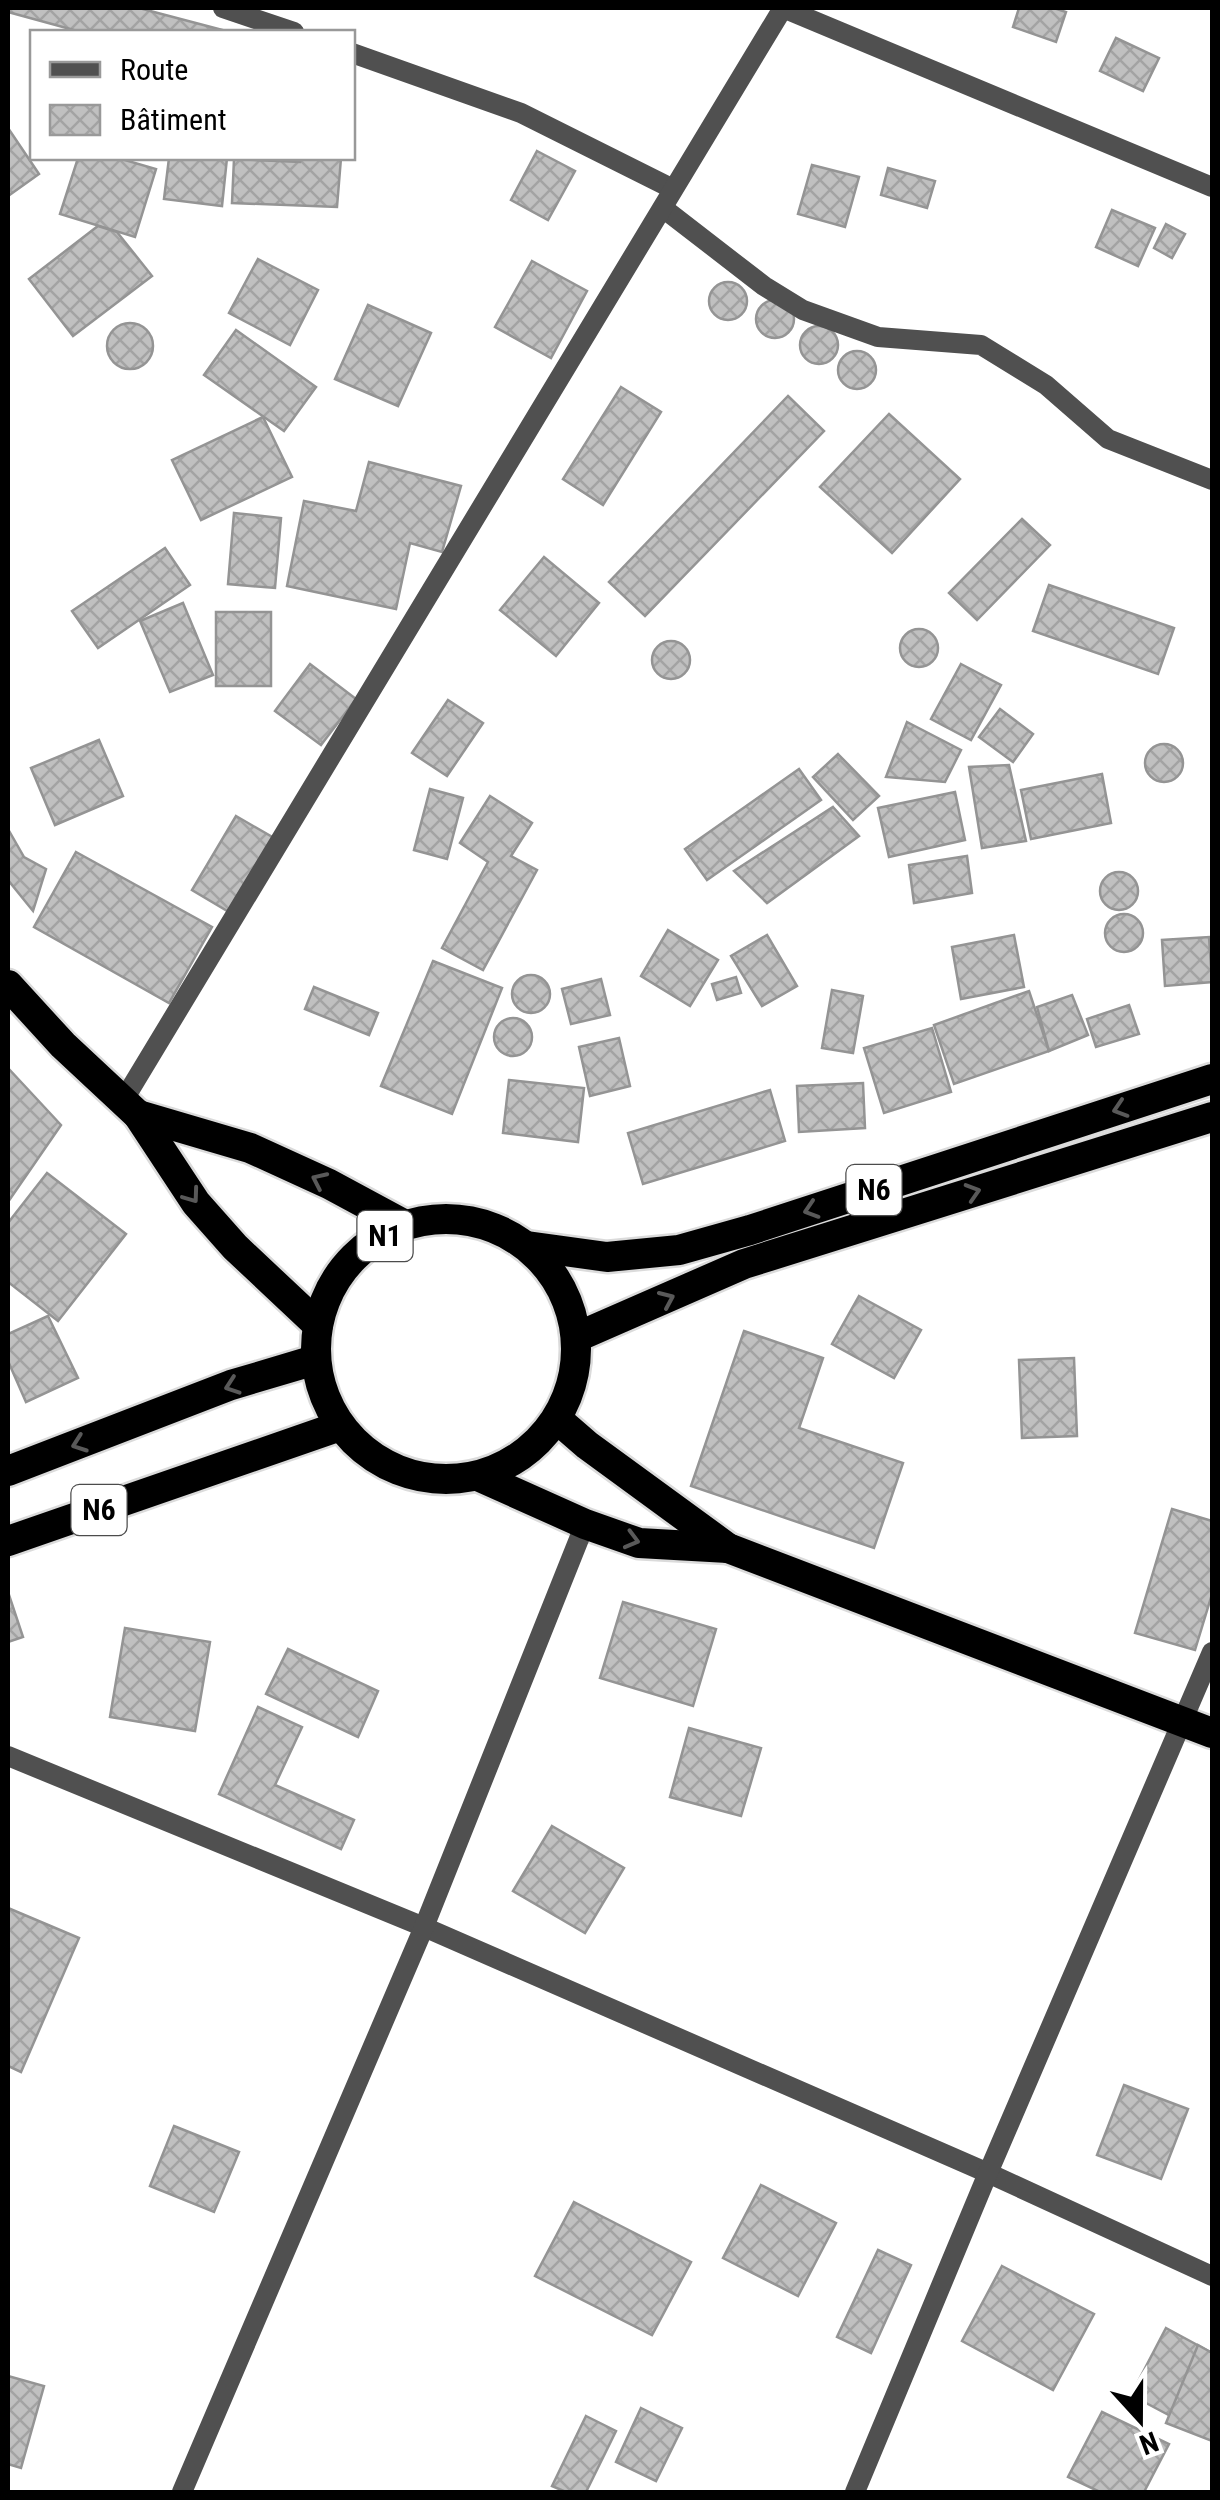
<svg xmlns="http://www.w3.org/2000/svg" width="1220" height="2500" viewBox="0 0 1220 2500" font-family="'Roboto Condensed',sans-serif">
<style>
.building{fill:url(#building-cross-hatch);stroke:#949494;stroke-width:2.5}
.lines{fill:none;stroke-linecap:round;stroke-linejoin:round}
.highway-casing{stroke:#dbdbdb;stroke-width:35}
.street{stroke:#505050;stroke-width:20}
.highway{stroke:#000;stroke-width:30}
.oneway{stroke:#595959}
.labels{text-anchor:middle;stroke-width:10;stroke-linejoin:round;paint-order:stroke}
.shield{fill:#fff;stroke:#4c4c4c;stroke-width:2.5}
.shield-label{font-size:30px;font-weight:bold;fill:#000}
</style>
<defs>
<pattern id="building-cross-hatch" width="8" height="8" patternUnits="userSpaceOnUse" patternTransform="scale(2.5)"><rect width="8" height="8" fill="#c0c0c0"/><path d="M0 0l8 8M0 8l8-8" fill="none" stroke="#a3a3a3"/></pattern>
</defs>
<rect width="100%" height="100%" fill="#fff"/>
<g class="building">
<polygon points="8,8 139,8 230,32 81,32 8,12"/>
<polygon points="1019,8 1054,8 1066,12 1056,42 1013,27"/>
<polygon points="1116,38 1159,58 1143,91 1100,71"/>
<polygon points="8,128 39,174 8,196"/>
<polygon points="537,151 575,171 548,220 511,200"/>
<polygon points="78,158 118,158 156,169 135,237 60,214"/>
<polygon points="169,158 227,158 222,206 164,199"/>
<polygon points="301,158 341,158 337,207 232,203 234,159 300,162"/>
<polygon points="812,165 859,177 845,227 798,214"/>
<polygon points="888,168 935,181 927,208 881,195"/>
<polygon points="1112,210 1155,228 1138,266 1096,247"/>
<polygon points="1166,224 1185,234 1172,258 1154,248"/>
<polygon points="98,226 117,232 152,276 73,336 29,279"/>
<polygon points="258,259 318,290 290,345 229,313"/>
<polygon points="532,261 587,291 551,358 495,327"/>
<circle cx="728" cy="301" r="19"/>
<circle cx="775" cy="319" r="19"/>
<polygon points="368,305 431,333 398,406 335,379"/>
<circle cx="130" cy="346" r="23"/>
<circle cx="819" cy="345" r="19"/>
<polygon points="236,330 316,387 284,431 204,375"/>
<circle cx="857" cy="370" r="19"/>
<polygon points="621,387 661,412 603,505 563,479"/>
<polygon points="788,396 824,431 645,616 609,582"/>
<polygon points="889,414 960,479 892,553 820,487"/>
<polygon points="263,417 292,477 201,520 172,460"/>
<polygon points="369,462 461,486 442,552 410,543 396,609 287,586 304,501 356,511"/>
<polygon points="234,513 281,518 275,588 228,584"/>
<polygon points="1022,519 1050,545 977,620 949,593"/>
<polygon points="165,548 190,585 98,648 72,611"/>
<polygon points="544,557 599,603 556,656 500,610"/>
<polygon points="1049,585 1174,628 1158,674 1033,631"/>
<polygon points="183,603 213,675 170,692 140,621"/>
<rect x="216" y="612" width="55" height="74"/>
<circle cx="919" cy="648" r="19"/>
<circle cx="671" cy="660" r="19"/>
<polygon points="310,664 356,699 321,745 275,711"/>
<polygon points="961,664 1001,685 971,740 931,719"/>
<polygon points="448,700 483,723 447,776 412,753"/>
<polygon points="1000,709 1033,734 1013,762 979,737"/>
<polygon points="907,722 961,750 945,782 886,777"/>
<polygon points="99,740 123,796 55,825 31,768"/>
<circle cx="1164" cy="763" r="19"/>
<polygon points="838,754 879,796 853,820 813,777"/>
<polygon points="1009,765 1026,841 982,848 969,767"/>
<polygon points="799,769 821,800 707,880 685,849"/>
<polygon points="1102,774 1111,823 1031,839 1021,790"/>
<polygon points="430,789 463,798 447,859 414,850"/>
<polygon points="955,792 965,840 889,857 878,808"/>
<polygon points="490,796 532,823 511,856 537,870 483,970 442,948 488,862 460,843"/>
<polygon points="833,807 859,836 767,903 734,871"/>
<polygon points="236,816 274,838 229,912 192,890"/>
<polygon points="8,829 24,857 46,869 33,911 8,880"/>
<polygon points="76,852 212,927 169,1003 34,927"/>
<polygon points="967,856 972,893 914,903 909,865"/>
<circle cx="1119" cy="891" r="19"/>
<circle cx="1124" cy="933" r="19"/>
<polygon points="668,930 718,960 690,1006 641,976"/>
<polygon points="767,935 797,986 762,1006 731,956"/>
<polygon points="1014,935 1024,987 961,999 952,947"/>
<polygon points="1209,937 1212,982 1165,986 1162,940"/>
<polygon points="433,961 502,988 452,1114 381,1086"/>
<circle cx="531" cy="994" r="19"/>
<polygon points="736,977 741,993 717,1000 712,984"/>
<polygon points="601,979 610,1015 571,1024 562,989"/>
<polygon points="314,987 378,1013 369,1035 305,1009"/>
<polygon points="832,990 863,996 853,1053 822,1048"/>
<polygon points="1029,991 1049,1051 954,1084 934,1025"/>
<polygon points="1072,995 1088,1035 1049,1051 1037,1007"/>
<polygon points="1129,1005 1139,1034 1096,1047 1087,1019"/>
<circle cx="513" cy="1037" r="19"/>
<polygon points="932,1028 951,1092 884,1113 864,1048"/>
<polygon points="619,1038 630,1086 590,1096 579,1047"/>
<polygon points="8,1068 61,1125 8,1202"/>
<polygon points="509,1080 584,1088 578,1142 503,1133"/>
<polygon points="863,1083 865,1128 799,1132 797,1086"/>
<polygon points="770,1090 785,1141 643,1184 628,1133"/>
<polygon points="47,1173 126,1234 58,1321 8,1282 8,1223"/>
<polygon points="859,1296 921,1330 894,1378 832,1344"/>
<polygon points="48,1316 78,1378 26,1402 8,1361 8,1334"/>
<polygon points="744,1331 823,1358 799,1428 903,1463 874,1548 691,1486"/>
<polygon points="1074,1358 1077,1436 1022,1438 1019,1360"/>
<polygon points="1172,1509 1212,1521 1212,1594 1195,1650 1135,1633"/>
<polygon points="8,1592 23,1637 8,1642"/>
<polygon points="623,1602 716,1629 693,1706 600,1678"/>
<polygon points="125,1628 210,1642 195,1731 110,1717"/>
<polygon points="288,1649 378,1691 358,1737 266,1694"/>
<polygon points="258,1707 302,1727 275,1785 354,1820 341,1849 219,1794"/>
<polygon points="689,1728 761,1748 741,1816 670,1797"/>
<polygon points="552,1826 624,1868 585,1933 513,1891"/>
<polygon points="8,1908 79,1938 21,2072 8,2066"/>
<polygon points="1124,2085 1188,2109 1161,2179 1097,2155"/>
<polygon points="174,2126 239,2152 214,2212 150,2186"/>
<polygon points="761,2185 836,2223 798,2296 723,2258"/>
<polygon points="574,2202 691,2262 652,2335 535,2276"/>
<polygon points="878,2250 911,2265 871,2353 837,2337"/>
<polygon points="1002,2266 1094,2314 1053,2390 962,2341"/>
<polygon points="1166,2328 1212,2353 1212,2438 1131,2395"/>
<polygon points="1198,2345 1212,2353 1212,2441 1166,2423"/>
<polygon points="8,2376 44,2386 21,2468 8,2464"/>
<polygon points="641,2408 682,2428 656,2481 616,2462"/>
<polygon points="1102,2412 1169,2444 1144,2492 1100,2492 1068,2477"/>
<polygon points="586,2416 616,2431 586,2492 566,2492 552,2486"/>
</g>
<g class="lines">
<g class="highway-casing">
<g id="highway">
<polyline points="8,985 63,1045 138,1115 196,1203 235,1247 318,1325"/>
<polyline points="138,1115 250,1148 329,1184 405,1225"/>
<circle cx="446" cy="1349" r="130"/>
<polyline points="527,1246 607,1257 679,1250 750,1230 1212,1079"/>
<polyline points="577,1337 744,1264 1212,1117"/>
<polyline points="557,1419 587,1445 728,1548 1212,1733"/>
<polyline points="8,1471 231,1385 315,1360"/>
<polyline points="478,1476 585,1524 639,1543 728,1548"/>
<polyline points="8,1541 340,1426"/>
</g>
</g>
<g class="street">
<polyline points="223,8 294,32"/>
<polyline points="352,53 521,113 673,189"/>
<polyline points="663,208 764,286 803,310 878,337 981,345 1046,385 1108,439 1212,480"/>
<polyline points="123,1101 783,8 1212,187"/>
<polyline points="8,1756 424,1927 988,2173 1212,2276"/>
<polyline points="182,2492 424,1927 585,1524"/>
<polyline points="855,2492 988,2173 1212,1652"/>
</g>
<use href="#highway" class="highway"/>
</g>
<defs><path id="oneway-chevron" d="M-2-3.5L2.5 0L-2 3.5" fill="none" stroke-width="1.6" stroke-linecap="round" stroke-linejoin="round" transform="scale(2.5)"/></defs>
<g class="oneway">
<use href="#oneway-chevron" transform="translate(1120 1109) rotate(162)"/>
<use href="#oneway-chevron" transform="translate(319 1180) rotate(-155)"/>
<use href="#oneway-chevron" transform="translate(973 1192) rotate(-17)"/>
<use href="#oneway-chevron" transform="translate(192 1196) rotate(54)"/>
<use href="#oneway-chevron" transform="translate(811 1210) rotate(162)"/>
<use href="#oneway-chevron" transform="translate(667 1299) rotate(-24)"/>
<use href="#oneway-chevron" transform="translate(232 1386) rotate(161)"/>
<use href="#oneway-chevron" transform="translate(79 1444) rotate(160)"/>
<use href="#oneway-chevron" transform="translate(632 1540) rotate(15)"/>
</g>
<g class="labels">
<g class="shield">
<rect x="846.5" y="1165" width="55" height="50" rx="8"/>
<rect x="357.5" y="1211" width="55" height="50" rx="8"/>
<rect x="71.5" y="1485" width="55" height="50" rx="8"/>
</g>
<g class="shield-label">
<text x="874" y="1200">N6</text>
<text x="385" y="1246">N1</text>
<text x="99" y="1520">N6</text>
</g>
</g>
<rect width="1220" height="2500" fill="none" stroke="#000000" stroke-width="20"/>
<rect x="30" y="30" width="325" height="130" fill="#ffffff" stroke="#999999" stroke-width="2.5"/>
<rect x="50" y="62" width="50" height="15" fill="#505050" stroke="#999999" stroke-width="2.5"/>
<text x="120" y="80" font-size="30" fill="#000000">Route</text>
<rect x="50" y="105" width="50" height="30" fill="url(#building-cross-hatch)" stroke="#999999" stroke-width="2.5"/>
<text x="120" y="130" font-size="30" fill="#000000">Bâtiment</text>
<g transform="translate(1140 2420) rotate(159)" stroke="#ffffff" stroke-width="8" paint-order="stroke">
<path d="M0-8L18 38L0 25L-18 38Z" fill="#000000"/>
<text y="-15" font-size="28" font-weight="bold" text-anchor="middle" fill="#000000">N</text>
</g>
</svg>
